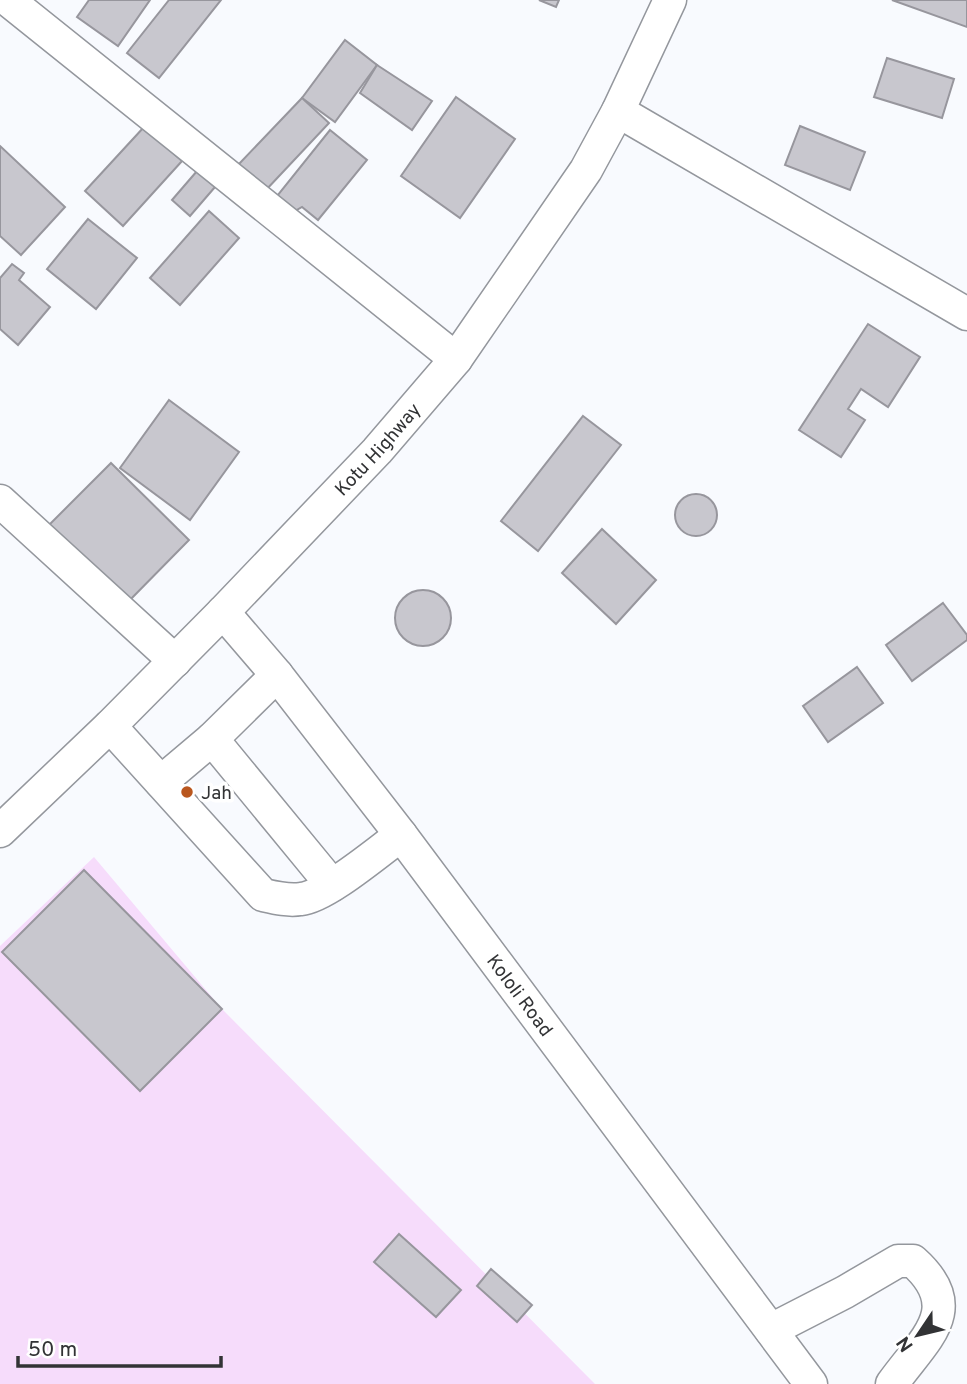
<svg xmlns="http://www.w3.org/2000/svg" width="967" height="1384" viewBox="0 0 967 1384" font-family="Overpass,sans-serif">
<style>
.green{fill:#f6dcfb}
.building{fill:#c8c7ce;stroke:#97969d;stroke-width:2}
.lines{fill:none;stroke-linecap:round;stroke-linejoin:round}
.minor-casing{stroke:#94979d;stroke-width:35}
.minor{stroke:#fff;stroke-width:32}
.poi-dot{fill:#b9561e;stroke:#fff;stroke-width:2.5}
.labels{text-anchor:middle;stroke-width:7;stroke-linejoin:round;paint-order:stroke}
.street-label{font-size:19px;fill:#323335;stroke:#fff}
.poi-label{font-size:19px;fill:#323335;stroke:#fff;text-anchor:start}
</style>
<rect width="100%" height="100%" fill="#f8fafe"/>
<polygon class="green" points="94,857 222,1009 595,1384 0,1384 0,946"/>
<g class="building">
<polygon points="89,0 150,0 118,46 77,17"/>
<polygon points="169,0 221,0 159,78 127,53"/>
<polygon points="539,0 559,0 556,7"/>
<polygon points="892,0 967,0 967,27"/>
<polygon points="345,40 377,65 335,122 302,98"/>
<polygon points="887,58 954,79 942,118 874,97"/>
<polygon points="377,65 432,101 412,130 360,93"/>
<polygon points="456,97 515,139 460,218 401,176"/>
<polygon points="302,98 329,123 265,191 238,165"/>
<polygon points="800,126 865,152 850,190 785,165"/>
<polygon points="144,127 182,161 123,226 85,191"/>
<polygon points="330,130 367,160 318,220 302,207 295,211 277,196"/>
<polygon points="0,146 65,207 21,255 0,236"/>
<polygon points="197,171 215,187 190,216 172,200"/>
<polygon points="209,211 239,238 180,305 150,278"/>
<polygon points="88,219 137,258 96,309 47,269"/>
<polygon points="12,264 24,273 19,280 50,307 18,345 0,329 0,278"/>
<polygon points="868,324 920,357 888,407 861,389 848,409 865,420 841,457 799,430"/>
<polygon points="169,400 239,452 190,520 120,468"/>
<polygon points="583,416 621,445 538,551 501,521"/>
<polygon points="111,463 189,540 124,606 46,528"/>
<circle cx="696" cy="515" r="21"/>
<polygon points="602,529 656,580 616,624 562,573"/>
<circle cx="423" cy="618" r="28"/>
<polygon points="943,603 967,635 967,640 912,681 886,645"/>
<polygon points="857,667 883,703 828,742 803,706"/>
<polygon points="84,870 222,1009 140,1091 2,952"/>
<polygon points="399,1234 461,1290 436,1317 374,1262"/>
<polygon points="491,1269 532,1305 517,1322 477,1286"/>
</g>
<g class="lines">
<g class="minor-casing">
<g id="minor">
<polyline points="8,0 456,359"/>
<polyline points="618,111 967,314"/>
<polyline points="0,501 175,661"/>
<path id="s1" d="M223,612L277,675L401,835L811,1384"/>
<polyline points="277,675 212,739 332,885"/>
<path d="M110,726L263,895C276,898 288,901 301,899C325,897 379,851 401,835"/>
<polyline points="161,782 212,739"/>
<path id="s2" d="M0,831L110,726L223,612L377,451L456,359L586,170L618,111L670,0"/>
<path d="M771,1330L845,1292L898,1261H913C967,1309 924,1339 892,1384"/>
</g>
</g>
<use href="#minor" class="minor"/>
</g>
<circle class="poi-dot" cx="187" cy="792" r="7"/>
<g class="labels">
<g class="street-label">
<text dy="7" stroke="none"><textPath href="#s2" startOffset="537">Kotu Highway</textPath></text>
<text dy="7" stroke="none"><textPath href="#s1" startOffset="485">Kololi Road</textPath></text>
</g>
<g class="poi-label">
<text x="201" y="799">Jah</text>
</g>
</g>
<g transform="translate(918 1335) rotate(235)" stroke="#ffffff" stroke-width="5" paint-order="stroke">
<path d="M0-5L12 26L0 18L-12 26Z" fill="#323335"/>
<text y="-10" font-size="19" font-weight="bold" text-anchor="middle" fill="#323335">N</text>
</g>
<path d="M18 1356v10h203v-10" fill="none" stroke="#323335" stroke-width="3.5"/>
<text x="28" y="1356" font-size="21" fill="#323335" stroke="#ffffff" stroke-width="5" paint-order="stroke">50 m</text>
</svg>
